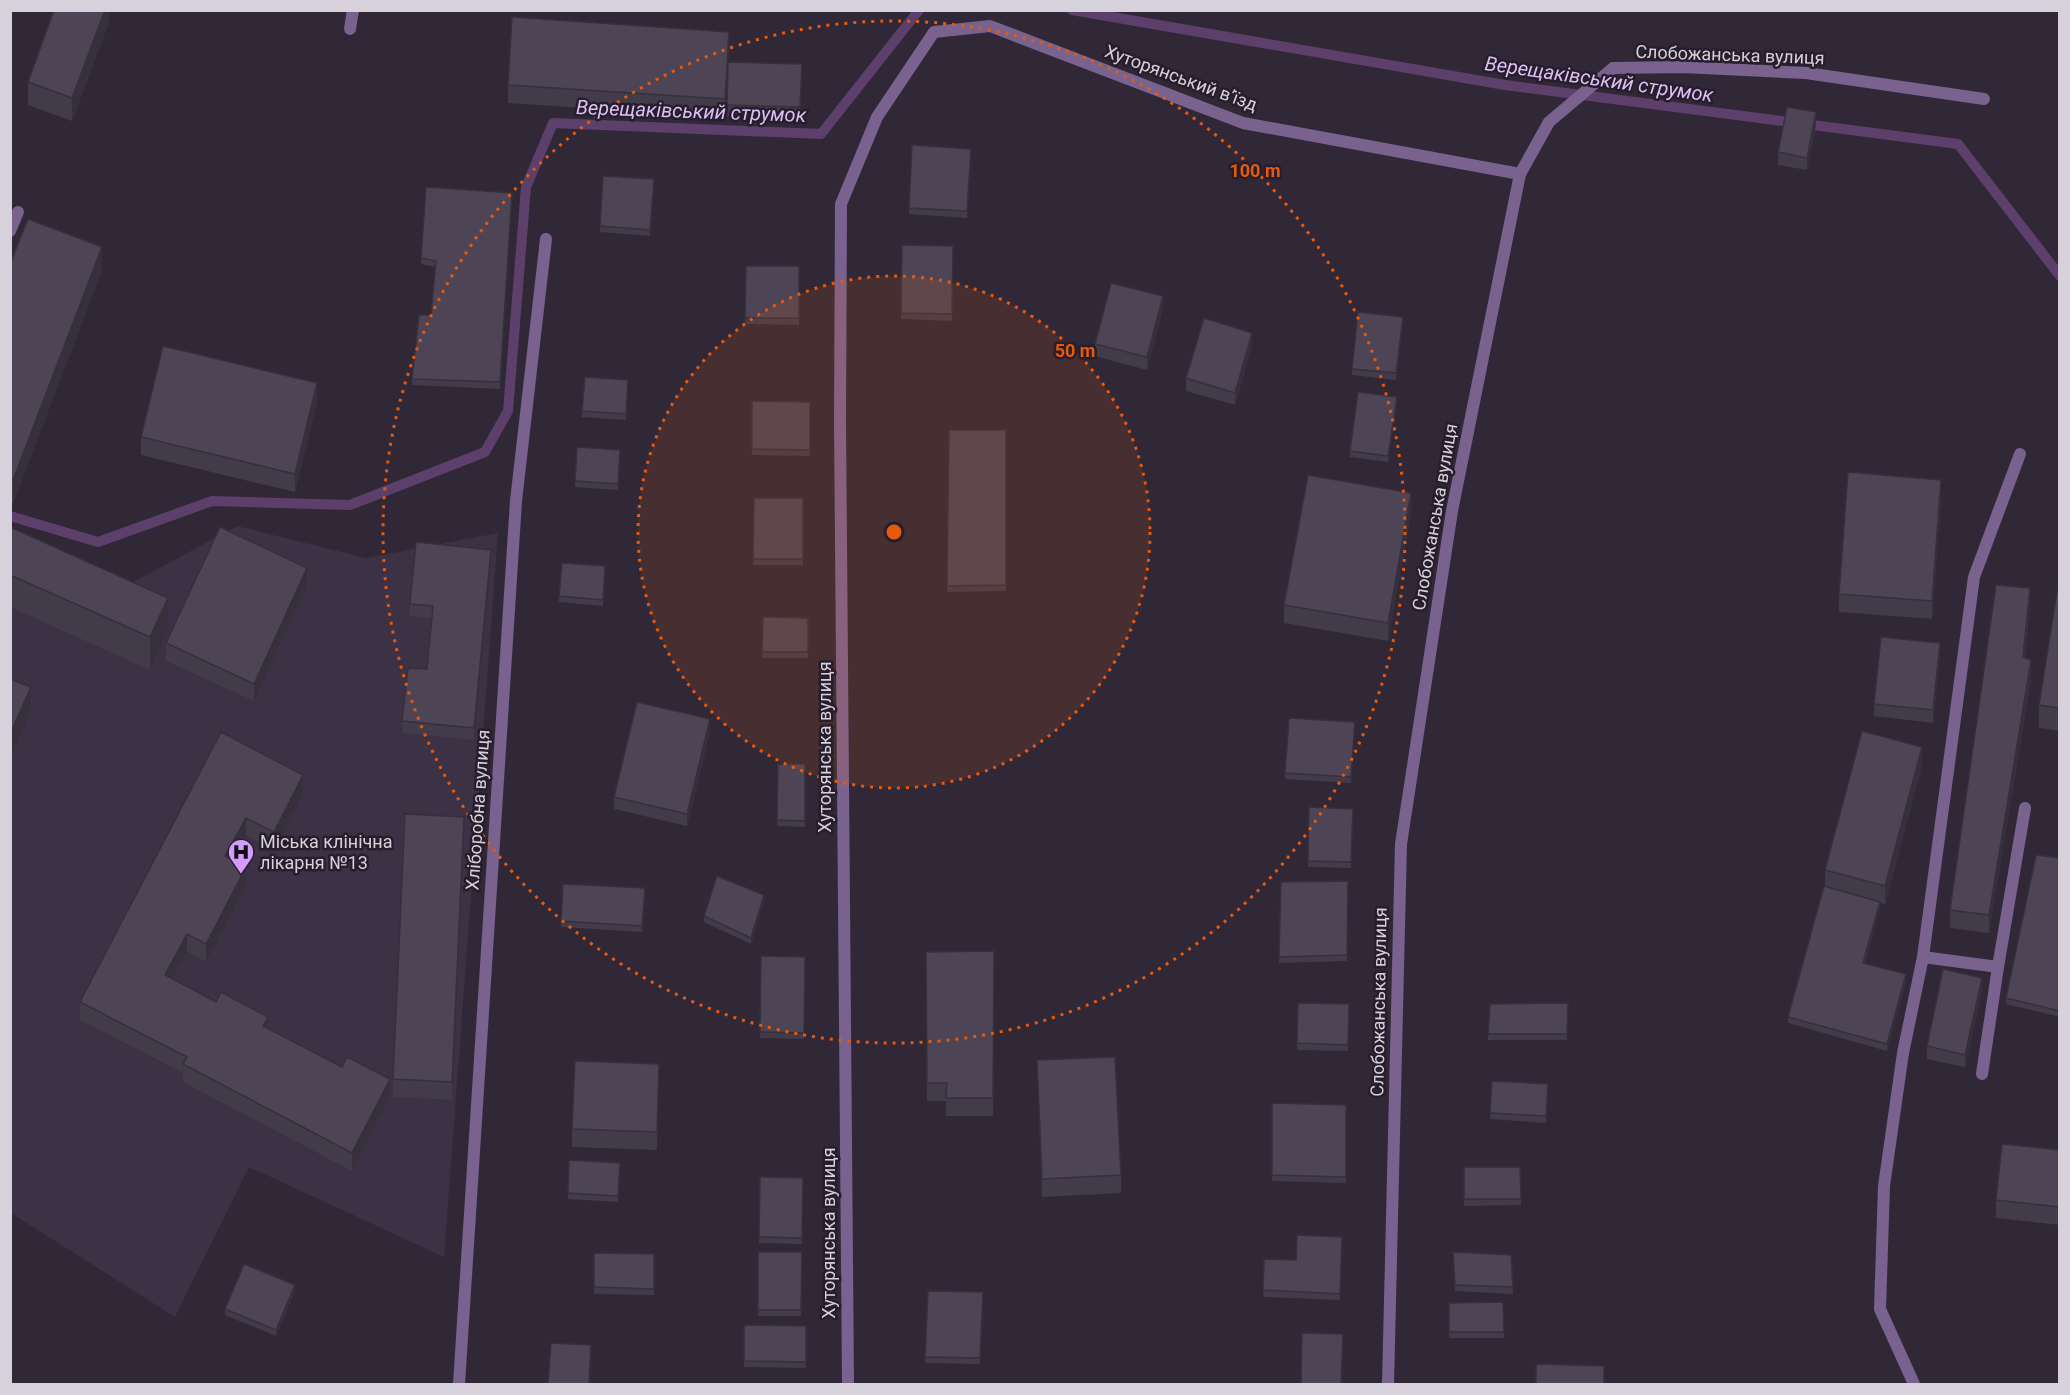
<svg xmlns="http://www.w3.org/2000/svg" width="2070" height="1395" viewBox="0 0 2070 1395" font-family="Roboto,sans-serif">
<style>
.built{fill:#3c3145}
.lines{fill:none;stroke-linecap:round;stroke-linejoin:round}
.stream{stroke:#5c406b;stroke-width:10}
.lane{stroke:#7a628e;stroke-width:12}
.street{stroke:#7a628e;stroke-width:12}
.wall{fill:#423b49}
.shaded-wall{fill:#36303c}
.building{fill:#4d4555;stroke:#36303c;stroke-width:1.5}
.ring{fill:none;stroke:#e8590c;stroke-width:3;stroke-dasharray:3 6}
.labels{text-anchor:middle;stroke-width:5;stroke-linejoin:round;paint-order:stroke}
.street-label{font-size:18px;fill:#d7d1db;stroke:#261e2c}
.poi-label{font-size:18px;fill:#d7d1db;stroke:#261e2c;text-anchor:start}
.water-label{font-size:20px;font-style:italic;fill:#ddbff5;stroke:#261e2c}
.centre{fill:#e8590c;stroke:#261e2c;stroke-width:3}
.ring-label{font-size:18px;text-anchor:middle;font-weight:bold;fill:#e8590c;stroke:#261e2c;stroke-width:5;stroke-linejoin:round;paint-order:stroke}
</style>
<rect width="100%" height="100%" fill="#302837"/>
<polygon class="built" points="237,526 366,558 498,533 444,1257 249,1167 175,1317 11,1213 10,551 130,584"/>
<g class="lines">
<g class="stream">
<polyline points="1072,10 1505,85 1958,144 2060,276"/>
<polyline points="10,516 98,542 212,501 350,505 485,452 508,411 526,187 553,123 821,134 919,10"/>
</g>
<g class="lane">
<polyline points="350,29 353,10"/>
<polyline points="10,231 18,212"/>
<polyline points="1923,957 1998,967 2025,808"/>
<polyline points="1903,1053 1923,957 1974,577 2020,454"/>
<polyline points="1982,1074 1998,967"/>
</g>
<g class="street">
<polyline points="1903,1053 1884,1186 1880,1309 1914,1384"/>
<polyline points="459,1384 516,501 546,239"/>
<polyline points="848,1384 840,423 841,204 877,117 934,32 990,26 1243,123 1520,174"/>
<polyline points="1388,1384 1401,844 1452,511 1520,174 1549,122 1613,68 1683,67 1806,73 1984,99"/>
</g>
</g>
<g class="wall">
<polygon points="109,10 109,22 72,121 28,105 28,82"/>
<polygon points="729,50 728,62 802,64 800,119 727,117 728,68 725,117 508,103 508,85"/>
<polygon points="1816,124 1807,170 1778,165 1778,152"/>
<polygon points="971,155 967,218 909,214 909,208"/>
<polygon points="654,186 650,236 600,232 600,226"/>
<polygon points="512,200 500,389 412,385 412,379 431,315 435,267 421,264 421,258"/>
<polygon points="902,245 953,246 952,321 901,319"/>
<polygon points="10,264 102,270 13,503 10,502"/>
<polygon points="746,266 799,266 799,325 745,324"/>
<polygon points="1163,308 1147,370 1095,356 1095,344"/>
<polygon points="1403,323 1396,380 1352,375 1352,369"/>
<polygon points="1252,345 1235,405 1186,391 1186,378"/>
<polygon points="628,387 626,420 582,417 582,411"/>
<polygon points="317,401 295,492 141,455 141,437"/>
<polygon points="752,401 810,402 810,456 752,455"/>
<polygon points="1397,403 1388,462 1350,457 1350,451"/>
<polygon points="949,430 1006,430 1006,591 947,592"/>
<polygon points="620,450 618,490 575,487 575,481"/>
<polygon points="754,498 803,498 803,565 753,565"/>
<polygon points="1941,498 1932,619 1839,612 1839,594"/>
<polygon points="1411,511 1388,641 1284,623 1284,605"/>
<polygon points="10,527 168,630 150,670 10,607"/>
<polygon points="491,562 474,740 402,733 402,721 427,669 432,618 410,616 410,604"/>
<polygon points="605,572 603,606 559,602 559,596"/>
<polygon points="2060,573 2060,731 2039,728 2039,705"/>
<polygon points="307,586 254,701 166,661 166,643"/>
<polygon points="2030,606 2025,658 2031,678 1989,933 1950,928 1950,910"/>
<polygon points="763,617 808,618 808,658 762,658"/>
<polygon points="1940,655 1933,723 1874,716 1874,704"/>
<polygon points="1355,722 1351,783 1285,779 1285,773"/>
<polygon points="221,732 303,793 274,850 246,836 233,860 246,885 206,962 187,952 173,979 268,1028 390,1097 352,1171 183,1082 183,1073 80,1020 80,1002"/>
<polygon points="710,732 687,826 614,809 614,797"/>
<polygon points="778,764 805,764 805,827 777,826"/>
<polygon points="1922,765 1885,904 1880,903 1880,908 1865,963 1906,981 1887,1051 1788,1023 1788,1017 1825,886 1825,870"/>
<polygon points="1309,807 1353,809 1351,868 1308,867"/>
<polygon points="464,835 452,1100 393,1097 393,1079"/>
<polygon points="2060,858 2060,1017 2006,1004 2006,998"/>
<polygon points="1348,881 1347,961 1279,963 1281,882"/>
<polygon points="645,895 642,932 561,927 561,921"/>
<polygon points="764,901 751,944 704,922 704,916"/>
<polygon points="994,951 993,1116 946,1116 946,1101 927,1101 926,952"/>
<polygon points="761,956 805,957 804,1039 760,1038"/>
<polygon points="1982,990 1965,1067 1927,1059 1927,1046"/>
<polygon points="1298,1003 1349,1004 1348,1051 1297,1050"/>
<polygon points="1568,1003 1567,1040 1488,1040 1488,1034"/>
<polygon points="1037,1060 1121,1175 1121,1193 1042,1197"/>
<polygon points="1492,1081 1548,1084 1546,1123 1490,1119"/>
<polygon points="659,1082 657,1150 572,1147 572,1129"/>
<polygon points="1272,1103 1346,1105 1346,1183 1272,1181"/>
<polygon points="2060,1150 2060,1225 1996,1218 1996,1200"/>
<polygon points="569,1160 620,1163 618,1202 568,1199"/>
<polygon points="1464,1167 1520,1167 1521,1205 1464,1206"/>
<polygon points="760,1177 803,1178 802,1244 759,1243"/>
<polygon points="1342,1237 1340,1300 1263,1297 1264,1259 1296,1260"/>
<polygon points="758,1252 802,1252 801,1316 758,1316"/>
<polygon points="1453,1252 1511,1255 1513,1294 1455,1291"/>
<polygon points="594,1253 654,1254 654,1295 594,1294"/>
<polygon points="295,1291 276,1336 225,1315 225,1309"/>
<polygon points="928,1291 983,1292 980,1364 925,1363"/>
<polygon points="1503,1302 1504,1338 1449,1338 1449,1303"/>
<polygon points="744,1325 806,1326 806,1368 744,1367"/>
</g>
<g class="shaded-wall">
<polygon points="105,10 109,10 109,22 72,121 72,98"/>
<polygon points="729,32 729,50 725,117 725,99"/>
<polygon points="1816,112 1816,124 1807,170 1807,158"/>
<polygon points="102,247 102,270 13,503 13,480"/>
<polygon points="1163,296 1163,308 1147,370 1147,357"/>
<polygon points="1403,317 1403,323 1396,380 1396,373"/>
<polygon points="1252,333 1252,345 1235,405 1235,393"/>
<polygon points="317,383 317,401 295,492 295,474"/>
<polygon points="1397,397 1397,403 1388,462 1388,456"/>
<polygon points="1941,480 1941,498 1932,619 1932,601"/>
<polygon points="1411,493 1411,511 1388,641 1388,623"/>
<polygon points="491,550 491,562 474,740 474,728"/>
<polygon points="307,568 307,586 254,701 254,684"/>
<polygon points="2030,588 2030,606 2023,675 2023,657"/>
<polygon points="168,598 168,630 150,670 150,637"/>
<polygon points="1940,643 1940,655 1933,723 1933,710"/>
<polygon points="2031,660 2031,678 1989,933 1989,915"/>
<polygon points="31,687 31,711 10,758 10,734"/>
<polygon points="710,719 710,732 687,826 687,814"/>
<polygon points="1922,747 1922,765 1885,904 1885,886"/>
<polygon points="303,775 303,793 274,850 274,832"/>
<polygon points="464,817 464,835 452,1100 452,1082"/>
<polygon points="246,818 246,836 225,874 225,856"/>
<polygon points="246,867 246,885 206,962 206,944"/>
<polygon points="764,895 764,901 751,944 751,938"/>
<polygon points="1880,902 1880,908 1863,969 1863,963"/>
<polygon points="187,934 187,952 165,993 165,975"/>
<polygon points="1906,974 1906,981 1887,1051 1887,1044"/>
<polygon points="1982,978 1982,990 1965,1067 1965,1055"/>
<polygon points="268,1017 268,1035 263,1026"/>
<polygon points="659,1064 659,1082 657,1150 657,1132"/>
<polygon points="390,1079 390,1097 352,1171 352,1153"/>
<polygon points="295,1285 295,1291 276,1336 276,1330"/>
</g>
<g class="building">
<polygon points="54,10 105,10 72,98 28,82"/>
<polygon points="512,17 729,32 725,99 508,85"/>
<polygon points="728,62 802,64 800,107 727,105"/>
<polygon points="1787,107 1816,112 1807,158 1778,152"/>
<polygon points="912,145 971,149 967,211 909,208"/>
<polygon points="603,176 654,179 650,230 600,226"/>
<polygon points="426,187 512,193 500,382 412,379 419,315 431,315 436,261 421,258"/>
<polygon points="28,219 102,247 13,480 10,479 10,264"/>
<polygon points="902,245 953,246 952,314 901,313"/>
<polygon points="746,266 799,266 799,318 745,318"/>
<polygon points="1111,283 1163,296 1147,357 1095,344"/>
<polygon points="1358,312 1403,317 1396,373 1352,369"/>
<polygon points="1204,318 1252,333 1235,393 1186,378"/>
<polygon points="163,346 317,383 295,474 141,437"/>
<polygon points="585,377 628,380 626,414 582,411"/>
<polygon points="1358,392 1397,397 1388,456 1350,451"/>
<polygon points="752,401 810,402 810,450 752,449"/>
<polygon points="949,430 1006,430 1006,585 947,586"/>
<polygon points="577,447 620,450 618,484 575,481"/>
<polygon points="1848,472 1941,480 1932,601 1839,594"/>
<polygon points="1308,475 1411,493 1388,623 1284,605"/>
<polygon points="754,498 803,498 803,559 753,559"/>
<polygon points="10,527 168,598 150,637 10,575"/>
<polygon points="220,527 307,568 254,684 166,643"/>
<polygon points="416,542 491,550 474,728 402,721 408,668 427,669 433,606 410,604"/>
<polygon points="562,563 605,566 603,600 559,596"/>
<polygon points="2060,573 2060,708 2039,705"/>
<polygon points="1996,585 2030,588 2023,657 2031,660 1989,915 1950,910"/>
<polygon points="763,617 808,618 808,652 762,652"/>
<polygon points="1881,637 1940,643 1933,710 1874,704"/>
<polygon points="10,679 31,687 10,734"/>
<polygon points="637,702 710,719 687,814 614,797"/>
<polygon points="1289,718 1355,722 1351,777 1285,773"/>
<polygon points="1862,731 1922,747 1885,886 1825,870"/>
<polygon points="221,732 303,775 274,832 246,818 225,856 246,867 206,944 187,934 165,975 216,1002 221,992 268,1017 263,1026 342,1067 347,1057 390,1079 352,1153 183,1064 187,1057 80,1002"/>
<polygon points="778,764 805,764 805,821 777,820"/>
<polygon points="1309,807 1353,809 1351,862 1308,861"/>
<polygon points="405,814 464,817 452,1082 393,1079"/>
<polygon points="2036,855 2060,858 2060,1011 2006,998"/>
<polygon points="717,876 764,895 751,938 704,916"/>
<polygon points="1348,881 1347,955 1279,957 1281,882"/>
<polygon points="563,884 645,888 642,926 561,921"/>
<polygon points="1824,886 1880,902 1863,963 1906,974 1887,1044 1788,1017"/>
<polygon points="994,951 993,1098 946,1098 947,1083 927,1083 926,952"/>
<polygon points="761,956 805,957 804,1033 760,1032"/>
<polygon points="1943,969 1982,978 1965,1055 1927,1046"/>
<polygon points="1298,1003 1349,1004 1348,1045 1297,1043"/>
<polygon points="1568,1003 1567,1034 1488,1034 1490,1004"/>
<polygon points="1115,1057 1121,1175 1042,1179 1037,1060"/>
<polygon points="575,1061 659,1064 657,1132 572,1129"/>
<polygon points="1492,1081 1548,1084 1546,1116 1490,1113"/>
<polygon points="1272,1103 1346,1105 1346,1177 1272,1175"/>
<polygon points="2002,1144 2060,1150 2060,1207 1996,1200"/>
<polygon points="569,1160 620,1163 618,1196 568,1193"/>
<polygon points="1464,1167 1520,1167 1521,1199 1464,1199"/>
<polygon points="760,1177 803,1178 802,1238 759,1237"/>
<polygon points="1297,1235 1342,1237 1340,1294 1263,1290 1264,1259 1296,1260"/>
<polygon points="758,1252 802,1252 801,1310 758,1310"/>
<polygon points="1453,1252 1511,1255 1513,1287 1455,1285"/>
<polygon points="594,1253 654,1254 654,1289 594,1287"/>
<polygon points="244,1264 295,1285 276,1330 225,1309"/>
<polygon points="928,1291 983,1292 980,1358 925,1357"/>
<polygon points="1503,1302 1504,1332 1449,1332 1449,1303"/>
<polygon points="744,1325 806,1326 806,1362 744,1361"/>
<polygon points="1302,1333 1343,1334 1341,1384 1301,1384"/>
<polygon points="551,1343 591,1345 589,1384 548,1384"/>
<polygon points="1536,1364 1604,1366 1604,1384 1536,1384"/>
</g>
<circle cx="894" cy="532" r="256" fill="#e8590c" fill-opacity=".12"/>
<g class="ring">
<circle cx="894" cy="532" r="256"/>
<circle cx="894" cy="532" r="511"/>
</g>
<defs>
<g id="hospital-pin" transform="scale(1.35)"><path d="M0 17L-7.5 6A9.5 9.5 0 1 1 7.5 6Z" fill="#d39cfc" stroke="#261e2c"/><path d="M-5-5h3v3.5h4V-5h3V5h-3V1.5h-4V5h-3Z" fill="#111"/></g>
</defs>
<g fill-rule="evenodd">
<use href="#hospital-pin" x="241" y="852"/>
</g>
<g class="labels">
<g class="street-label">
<text transform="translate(1730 55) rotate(2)" y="6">Слобожанська вулиця</text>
<text transform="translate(1181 78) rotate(20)" y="6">Хуторянський в’їзд</text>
<text transform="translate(1435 517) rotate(-80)" y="6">Слобожанська вулиця</text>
<text transform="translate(825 747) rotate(-90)" y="6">Хуторянська вулиця</text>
<text transform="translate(478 810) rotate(-86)" y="6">Хліборобна вулиця</text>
<text transform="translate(1379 1002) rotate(-89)" y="6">Слобожанська вулиця</text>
<text transform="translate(829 1233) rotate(-90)" y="6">Хуторянська вулиця</text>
</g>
<g class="poi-label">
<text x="260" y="848">Міська клінічна<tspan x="260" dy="21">лікарня №13</tspan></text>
</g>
<g class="water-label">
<text transform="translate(1599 79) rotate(8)" y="7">Верещаківський струмок</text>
<text transform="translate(691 111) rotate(2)" y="7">Верещаківський струмок</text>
</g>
</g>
<circle cx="894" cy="532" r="9" class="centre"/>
<g class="ring-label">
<text x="1255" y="177">100 m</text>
<text x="1075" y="357">50 m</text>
</g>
<rect width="2070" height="1395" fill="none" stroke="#d7d1db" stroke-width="24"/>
</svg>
